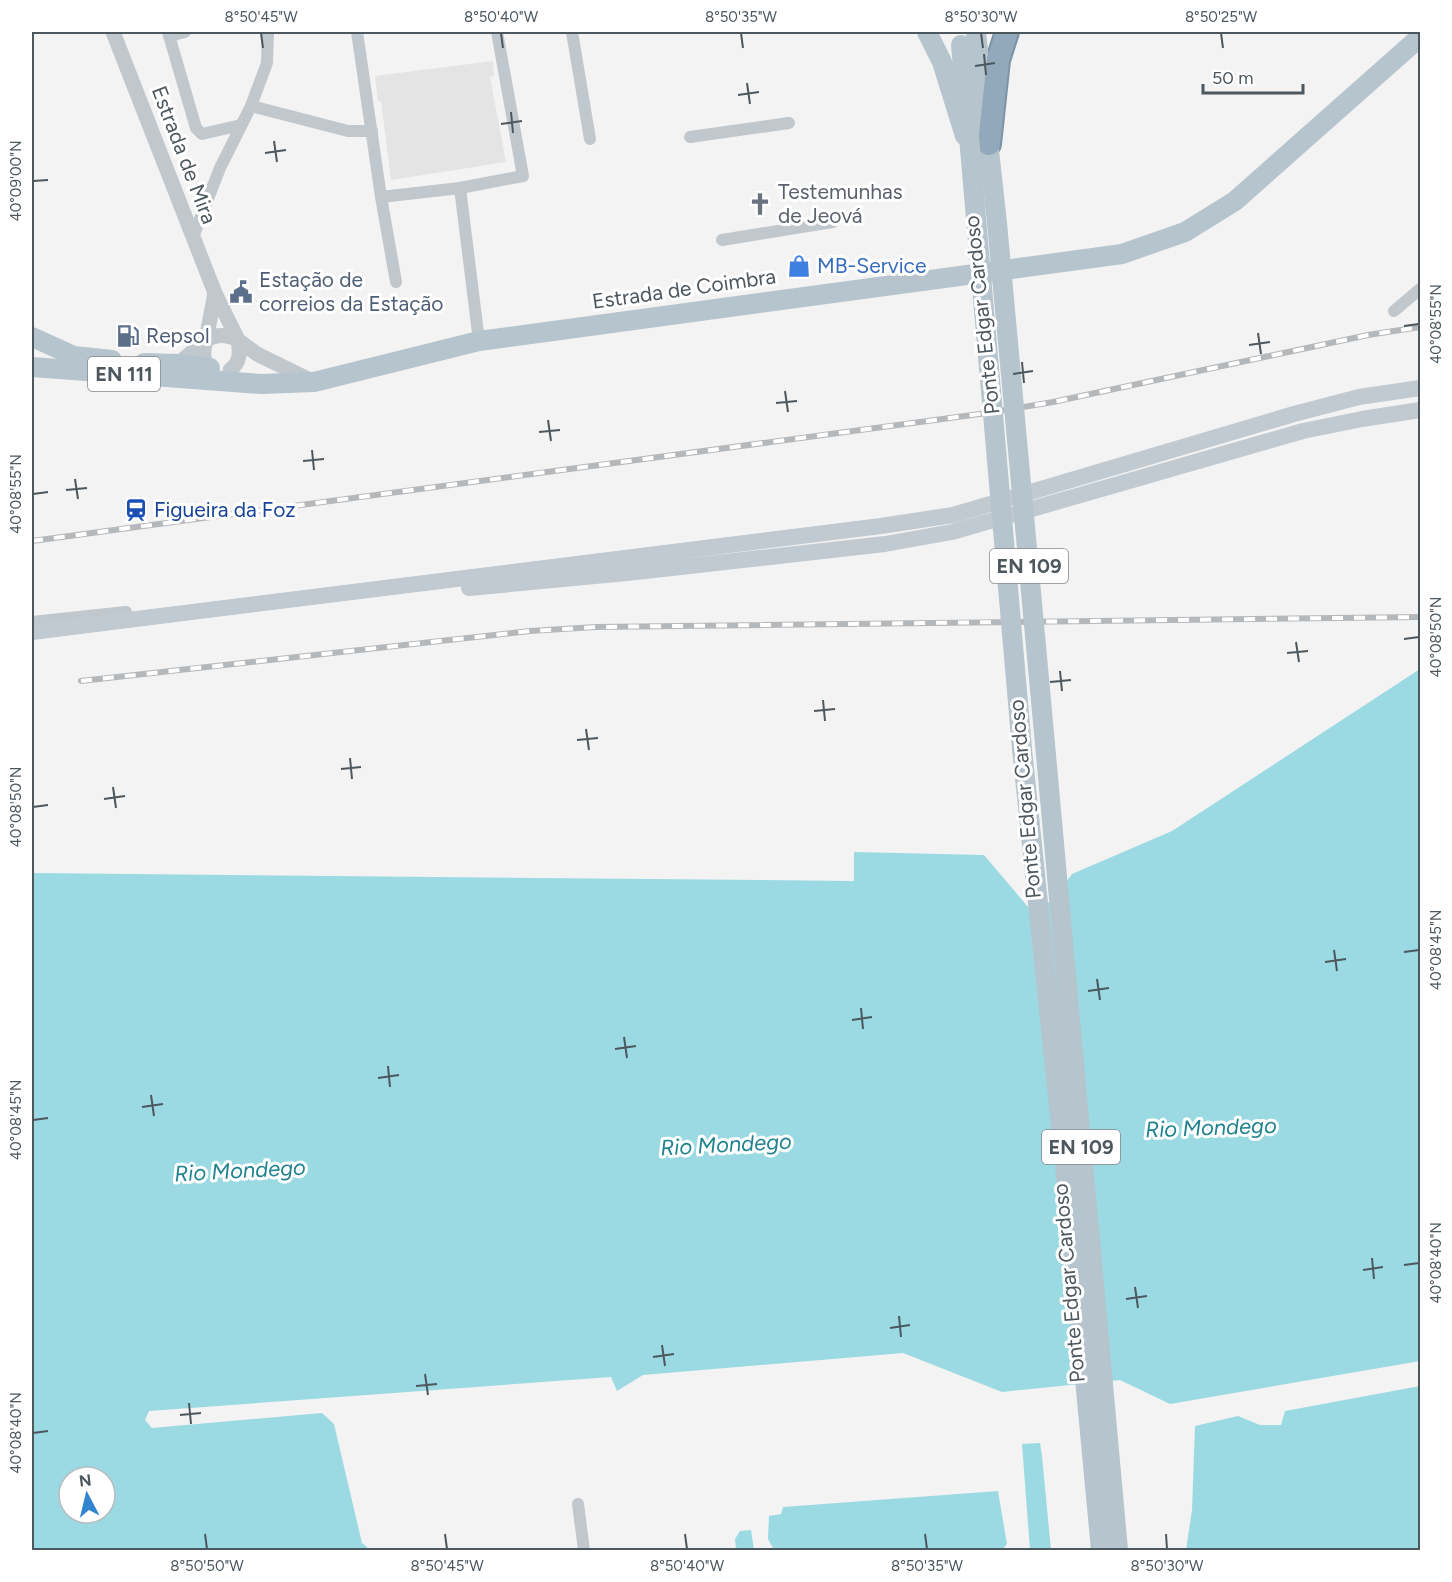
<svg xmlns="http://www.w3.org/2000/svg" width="1452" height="1582" viewBox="0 0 1452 1582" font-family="Figtree,sans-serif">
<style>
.education{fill:#e5e4e4}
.water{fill:#9bdae2;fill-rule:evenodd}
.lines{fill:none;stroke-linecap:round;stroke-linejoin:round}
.motorway-casing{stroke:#7c94a6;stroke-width:26}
.minor{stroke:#c0c7cd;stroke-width:12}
.tertiary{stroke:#c0c7cd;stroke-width:15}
.secondary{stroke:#c1cad1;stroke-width:16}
.primary{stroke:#b6c4cd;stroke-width:20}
.motorway{stroke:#91a9ba;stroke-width:22}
.rail-casing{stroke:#b5b8bb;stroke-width:6}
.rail{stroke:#fff;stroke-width:4;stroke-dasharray:11;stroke-linecap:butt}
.primary-bridge{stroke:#b6c4cd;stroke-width:20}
.ticks{fill:none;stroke:#4c575e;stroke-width:2}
.labels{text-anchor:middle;stroke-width:6;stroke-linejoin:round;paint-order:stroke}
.shield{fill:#fff;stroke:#82898e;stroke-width:1.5}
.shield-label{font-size:20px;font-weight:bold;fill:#4c575e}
.street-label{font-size:21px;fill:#4c575e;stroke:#fff}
.worship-label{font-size:21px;fill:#5b616d;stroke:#fff;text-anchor:start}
.shop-label{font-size:21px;fill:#366cbe;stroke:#fff;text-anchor:start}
.service-label{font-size:21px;fill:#4e5e75;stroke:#fff;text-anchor:start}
.transit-label{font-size:21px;fill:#164399;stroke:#fff;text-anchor:start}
.water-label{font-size:22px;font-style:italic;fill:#1e828f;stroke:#fff}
.neatline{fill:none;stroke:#4c575e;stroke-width:2}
.ticks-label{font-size:15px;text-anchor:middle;fill:#4c575e}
</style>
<rect width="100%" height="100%" fill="#f4f3f3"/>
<polygon class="education" points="493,61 494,76 490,77 506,162 391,180 381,101 378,101 375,76"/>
<g class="water">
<path d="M1420,669V1361L1170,1404L1120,1380L1002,1392L903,1353L643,1375L617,1391L611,1377L149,1411L145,1420L152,1428L322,1413L334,1424L362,1543L367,1547L368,1550H32V873L854,881V852L984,855L1029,908L1053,901L1072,874L1172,831ZM69,1477H105V1513H69Z"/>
<polygon points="1420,1386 1420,1550 1186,1550 1192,1510 1195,1426 1238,1416 1260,1425 1281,1425 1285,1411"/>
<polygon points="1040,1443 1042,1456 1051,1550 1030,1550 1022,1444"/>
<polygon points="998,1491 1007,1544 1002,1550 774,1550 768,1539 769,1516 781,1514 783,1507"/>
<polygon points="751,1530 754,1550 736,1550 735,1539 740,1531"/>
</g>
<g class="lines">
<g class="motorway-casing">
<polyline id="motorway" points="989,144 998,60 1007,32"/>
</g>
<g class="minor">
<polyline points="168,32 196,128 202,134 241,125"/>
<polyline points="357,32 381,197 460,188 523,176 497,32"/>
<polyline points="572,32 590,139"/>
<polyline points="169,36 185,32"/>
<polyline points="251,106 348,131 372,131"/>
<polyline points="690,137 789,123"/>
<polyline points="460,188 479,341"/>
<polyline points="381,197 396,282"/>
<polyline points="193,237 220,168 251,106 267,63 268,32"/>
<polyline points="722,240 833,222"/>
<polyline points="1394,311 1420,289"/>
<polyline points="32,622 126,612"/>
<polyline points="578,1504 584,1550"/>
</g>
<g class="tertiary">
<polyline points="113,32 215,293 238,340 257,354 314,382"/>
<polyline points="178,364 206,340 215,293"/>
<path d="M209,368C202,358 203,352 206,340C217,334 226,334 238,340C240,352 241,362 230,370"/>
</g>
<g class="secondary">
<polyline points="469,588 627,573 885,544 952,532 1303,431 1362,419 1420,410"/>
<polyline points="32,632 881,526 953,515 1294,414 1359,397 1420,388"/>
</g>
<g class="primary">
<polyline points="927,32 942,62 965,136"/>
<polyline points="976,32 997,223"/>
<polyline points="32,337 74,356 112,360"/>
<polyline points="144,363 178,364 210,368"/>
<polyline points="32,367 261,384 314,382 479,341 1122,254 1185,232 1235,201 1420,37"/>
<polyline points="1045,744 1118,1550"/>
<polyline points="1022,749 1063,1144 1101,1550"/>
</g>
<use href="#motorway" class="motorway"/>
<g class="rail-casing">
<g id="rail">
<polyline points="32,541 987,413 1053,402 1368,335 1420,327"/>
<polyline points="81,681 530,631 596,627 1420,617"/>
</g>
</g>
<use href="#rail" class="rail"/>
<g class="primary-bridge">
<polyline points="961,45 1022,749"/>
<polyline points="997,223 1045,744"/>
</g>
</g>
<path class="ticks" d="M261,33L263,48M501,33L503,48M741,33L743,48M981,33L983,48M1221,33L1223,48M984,54L986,75M975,66L995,63M747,83L750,104M738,95L759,92M511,112L513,133M501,124L522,121M274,141L277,162M265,153L286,150M33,181L48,180M1404,326L1419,324M1258,333L1261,354M1249,345L1270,342M1022,362L1024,383M1013,374L1033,371M785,391L788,412M776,403L797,401M548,420L551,441M539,432L560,430M312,450L314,470M303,461L324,459M75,479L78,499M66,490L87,488M33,494L48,492M1404,639L1419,637M1296,642L1299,662M1287,653L1308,651M1060,671L1062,691M1050,682L1071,680M823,700L825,721M814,711L835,709M586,729L589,750M577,740L598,738M350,758L352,779M341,769L361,767M113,787L116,808M104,799L125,796M33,807L48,805M1334,950L1337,971M1404,952L1419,950M1325,962L1346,959M1097,979L1100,1000M1088,991L1109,988M861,1008L863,1029M852,1020L872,1017M624,1037L627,1058M615,1049L636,1046M388,1066L390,1087M378,1078L399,1075M151,1095L154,1116M142,1107L163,1104M33,1120L48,1118M1372,1258L1374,1279M1404,1265L1419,1263M1363,1270L1383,1267M1135,1287L1138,1308M1126,1299L1147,1296M899,1316L901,1337M890,1328L910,1325M662,1345L665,1366M653,1357L674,1354M425,1374L428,1395M416,1386L437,1384M189,1403L191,1424M180,1415L201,1413M33,1433L48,1431M205,1534L207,1549M445,1534L447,1549M685,1534L687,1549M925,1534L927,1549M1166,1534L1167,1549"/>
<defs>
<g id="church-bare" transform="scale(1.8)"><path d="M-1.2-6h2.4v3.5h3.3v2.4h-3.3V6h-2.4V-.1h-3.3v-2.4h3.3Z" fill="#6b7280" stroke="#fff" stroke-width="2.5" paint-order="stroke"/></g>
<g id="shop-bare" transform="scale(1.8)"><path d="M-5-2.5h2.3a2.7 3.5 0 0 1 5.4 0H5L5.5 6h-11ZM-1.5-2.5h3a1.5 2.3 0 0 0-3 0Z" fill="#3f7fe0" stroke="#fff" stroke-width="2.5" paint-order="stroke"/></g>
<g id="civic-bare" transform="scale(1.8)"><path d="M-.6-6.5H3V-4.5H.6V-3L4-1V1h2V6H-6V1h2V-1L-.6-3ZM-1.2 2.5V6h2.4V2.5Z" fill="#5c6f8a" stroke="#fff" stroke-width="2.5" paint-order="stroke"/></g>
<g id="fuel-bare" transform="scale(1.8)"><path d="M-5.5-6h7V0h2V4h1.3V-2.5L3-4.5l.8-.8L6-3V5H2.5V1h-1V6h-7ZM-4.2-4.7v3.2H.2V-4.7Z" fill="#5c6f8a" stroke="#fff" stroke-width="2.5" paint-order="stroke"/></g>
<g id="station-bare" transform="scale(1.8)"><path d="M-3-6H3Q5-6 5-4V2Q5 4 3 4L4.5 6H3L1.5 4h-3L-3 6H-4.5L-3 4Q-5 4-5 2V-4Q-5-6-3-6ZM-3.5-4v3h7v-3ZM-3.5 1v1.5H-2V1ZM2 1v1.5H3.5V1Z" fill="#1a4fb4" stroke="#fff" stroke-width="2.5" paint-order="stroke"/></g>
</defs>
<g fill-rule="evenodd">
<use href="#church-bare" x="760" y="204"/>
<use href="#shop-bare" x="799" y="266"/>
<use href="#civic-bare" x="241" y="292"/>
<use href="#fuel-bare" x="128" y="336"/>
<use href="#station-bare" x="136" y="510"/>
</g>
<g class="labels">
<g class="shield">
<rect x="88" y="357" width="72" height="34" rx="4.5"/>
<rect x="990" y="549" width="78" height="34" rx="4.5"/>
<rect x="1042" y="1130" width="78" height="34" rx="4.5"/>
</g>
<g class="shield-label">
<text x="124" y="381">EN 111</text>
<text x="1029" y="573">EN 109</text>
<text x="1081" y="1154">EN 109</text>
</g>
<g class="street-label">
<text transform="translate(184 155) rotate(69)" y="7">Estrada de Mira</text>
<text transform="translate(684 289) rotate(-8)" y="7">Estrada de Coimbra</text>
<text transform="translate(982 315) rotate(-96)" y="7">Ponte Edgar Cardoso</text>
<text transform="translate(1025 799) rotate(-95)" y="7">Ponte Edgar Cardoso</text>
<text transform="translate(1069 1283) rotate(-95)" y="7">Ponte Edgar Cardoso</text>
</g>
<g class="worship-label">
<text x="778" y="199">Testemunhas<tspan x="778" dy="24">de Jeová</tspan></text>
</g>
<g class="shop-label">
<text x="817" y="273">MB-Service</text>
</g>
<g class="service-label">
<text x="259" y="287">Estação de<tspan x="259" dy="24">correios da Estação</tspan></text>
<text x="146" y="343">Repsol</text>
</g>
<g class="transit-label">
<text x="154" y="517">Figueira da Foz</text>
</g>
<g class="water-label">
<text transform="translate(1211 1127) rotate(-2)" y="8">Rio Mondego</text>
<text transform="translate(726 1144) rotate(-3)" y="8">Rio Mondego</text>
<text transform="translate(240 1170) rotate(-3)" y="8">Rio Mondego</text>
</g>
</g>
<rect width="1452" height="1582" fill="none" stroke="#ffffff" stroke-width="66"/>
<g transform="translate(87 1495) rotate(353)"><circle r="28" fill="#ffffff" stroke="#b7bcbf" stroke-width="1.5"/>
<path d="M0-4.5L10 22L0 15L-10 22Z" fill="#3285cf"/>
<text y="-9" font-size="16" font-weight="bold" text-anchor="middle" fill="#4c575e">N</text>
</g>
<path d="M1203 84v9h100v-9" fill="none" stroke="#4c575e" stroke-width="3"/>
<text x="1212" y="84" font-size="18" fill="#4c575e" stroke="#ffffff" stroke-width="4.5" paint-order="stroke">50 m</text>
<rect x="33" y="33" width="1386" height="1516" class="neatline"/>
<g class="ticks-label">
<text x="261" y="22">8°50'45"W</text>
<text x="501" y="22">8°50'40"W</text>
<text x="741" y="22">8°50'35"W</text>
<text x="981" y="22">8°50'30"W</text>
<text x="1221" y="22">8°50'25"W</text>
<text transform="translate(16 181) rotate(-90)" y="5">40°09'00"N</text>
<text transform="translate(1436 324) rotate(-90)" y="5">40°08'55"N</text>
<text transform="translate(16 494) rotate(-90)" y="5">40°08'55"N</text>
<text transform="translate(1436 637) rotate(-90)" y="5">40°08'50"N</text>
<text transform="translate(16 807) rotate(-90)" y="5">40°08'50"N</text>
<text transform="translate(1436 950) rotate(-90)" y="5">40°08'45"N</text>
<text transform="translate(16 1120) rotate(-90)" y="5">40°08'45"N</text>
<text transform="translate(1436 1263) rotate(-90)" y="5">40°08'40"N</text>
<text transform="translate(16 1433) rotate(-90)" y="5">40°08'40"N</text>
<text x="207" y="1571">8°50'50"W</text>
<text x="447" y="1571">8°50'45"W</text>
<text x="687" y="1571">8°50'40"W</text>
<text x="927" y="1571">8°50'35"W</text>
<text x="1167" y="1571">8°50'30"W</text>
</g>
</svg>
